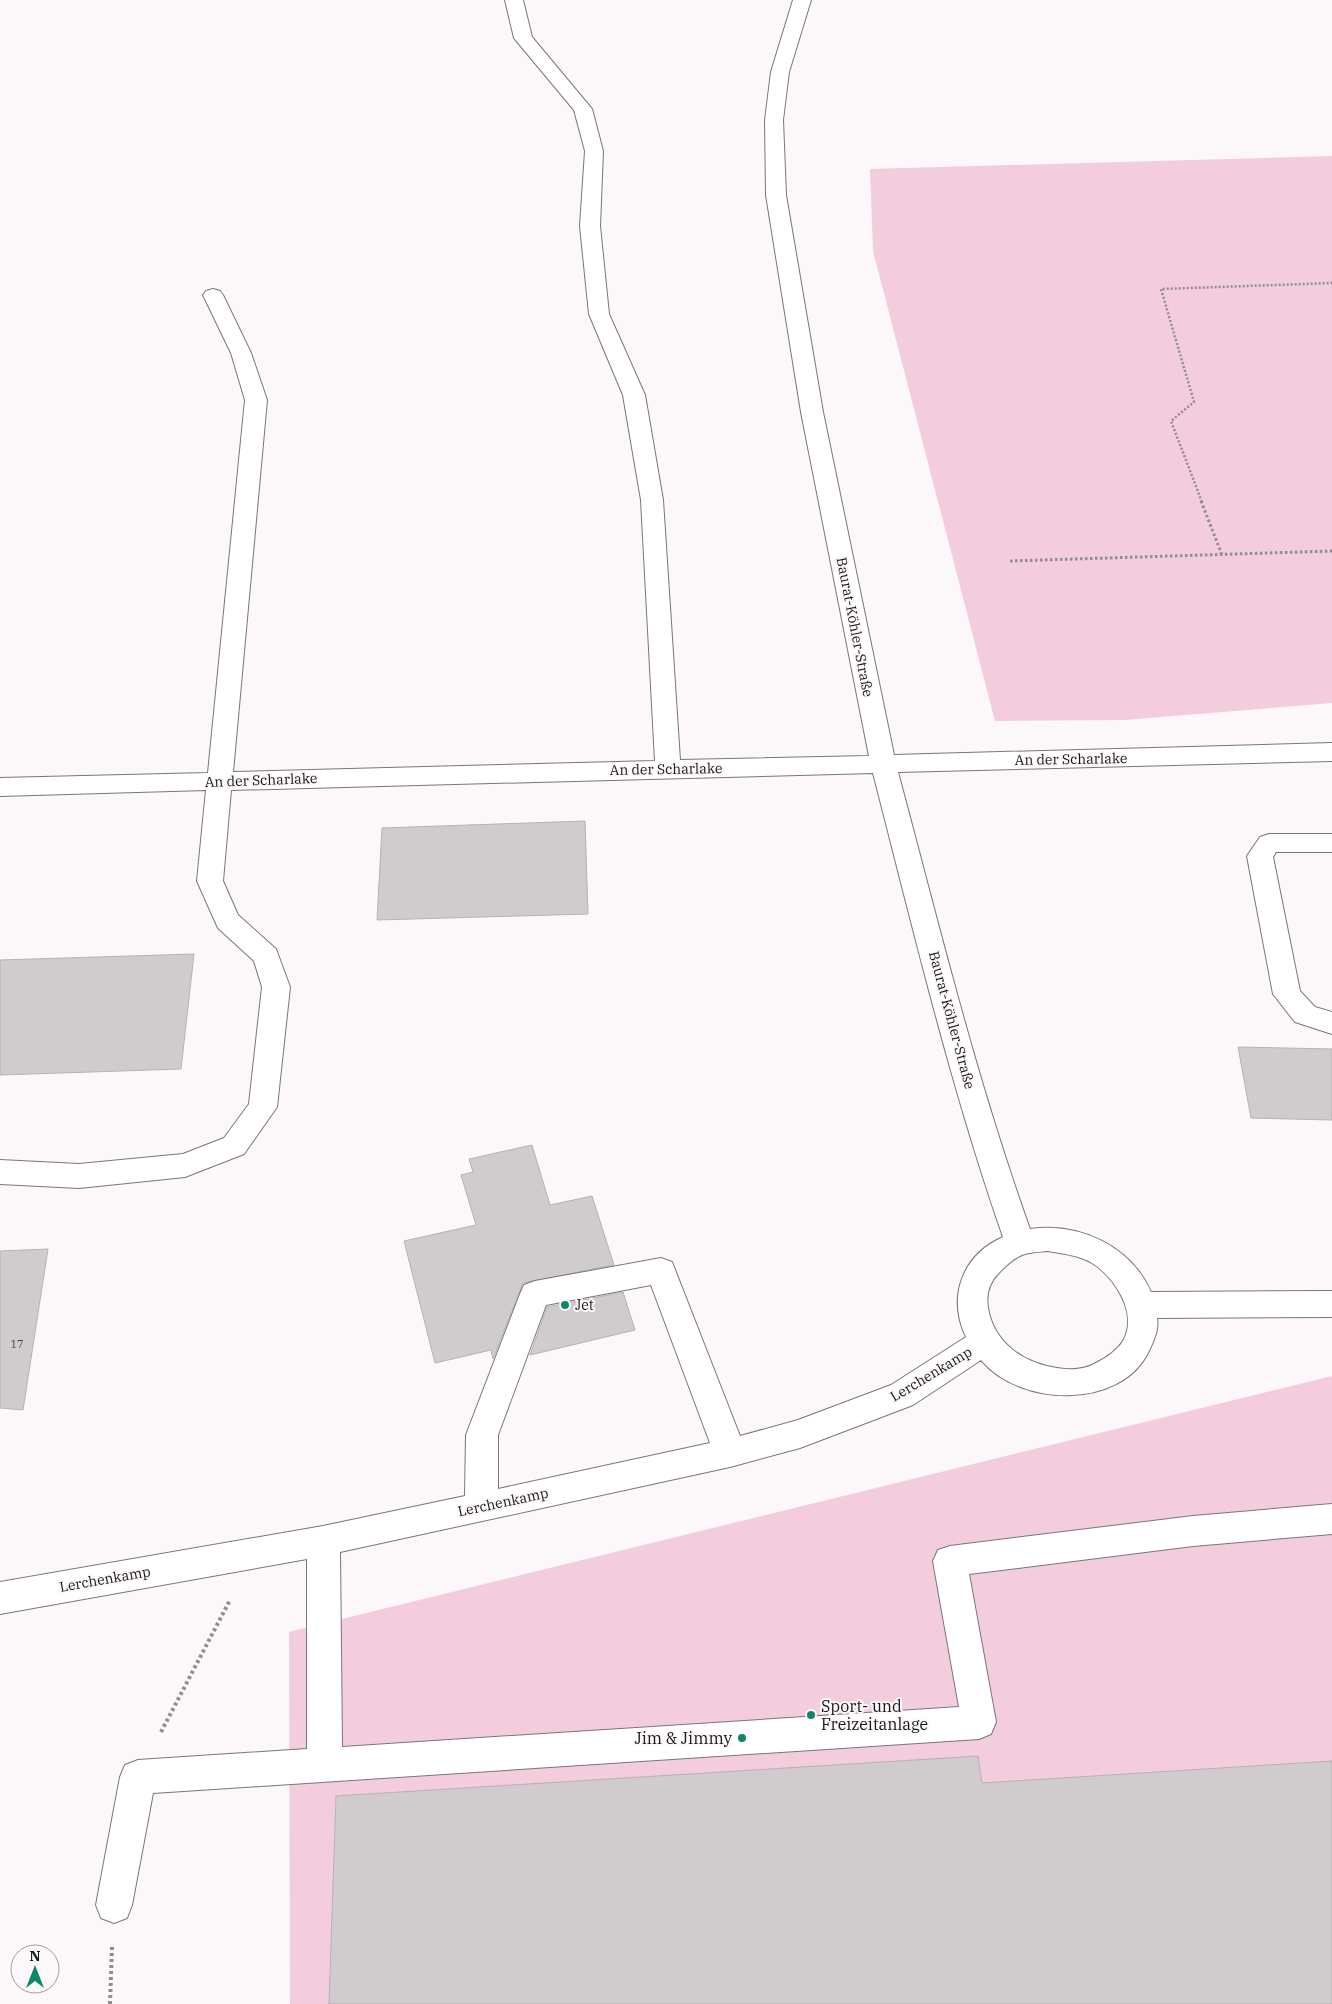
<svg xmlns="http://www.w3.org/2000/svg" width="1332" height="2004" viewBox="0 0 1332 2004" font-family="'IBM Plex Serif',serif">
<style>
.green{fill:#f3ccdd}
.building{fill:#d0ccce;stroke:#b6b2b4}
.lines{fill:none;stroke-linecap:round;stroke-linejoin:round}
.minor-casing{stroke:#7a7678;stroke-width:2}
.path-far2{stroke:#918d8f;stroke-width:2.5;stroke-dasharray:2 2;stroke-linecap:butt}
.path-far1{stroke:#918d8f;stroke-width:3;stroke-dasharray:2.5 2.5;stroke-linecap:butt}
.path{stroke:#918d8f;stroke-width:4;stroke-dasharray:3 3;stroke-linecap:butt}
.minor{fill:#fff;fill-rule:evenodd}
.poi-dot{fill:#0e8768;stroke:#fcf7f9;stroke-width:2}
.labels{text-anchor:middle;stroke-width:4;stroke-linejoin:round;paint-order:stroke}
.number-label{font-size:11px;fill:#464445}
.street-label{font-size:14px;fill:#181717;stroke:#fcf7f9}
.poi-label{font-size:14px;fill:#181717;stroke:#fcf7f9;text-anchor:start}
.near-poi-label{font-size:16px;fill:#181717;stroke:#fcf7f9;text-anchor:start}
</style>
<rect width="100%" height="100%" fill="#fcf7f9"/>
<g class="green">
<polygon points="1332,156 1332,703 1124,720 995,721 873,251 870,169"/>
<polygon points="1332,1376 1332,2004 290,2004 289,1632"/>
</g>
<g class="building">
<polygon points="585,821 588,914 377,920 382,828"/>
<polygon points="194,954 181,1069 0,1075 0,960"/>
<polygon points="1238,1047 1332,1049 1332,1120 1251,1118"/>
<polygon points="532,1145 550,1205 592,1196 614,1265 523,1283 493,1359 491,1350 435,1363 404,1241 476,1225 461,1175 473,1172 469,1159"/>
<polygon points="48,1249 23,1410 0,1408 0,1251"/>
<polygon points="623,1292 635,1330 530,1355 547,1307"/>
<polygon points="978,1756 982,1783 1332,1761 1332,2004 329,2004 336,1796"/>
</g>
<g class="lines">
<g class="minor-casing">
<g id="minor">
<path d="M505,0H523L532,37L592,109L603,151L600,226L609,314L645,395L663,500L680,760L869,756L801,412L766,195L765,120L771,72L793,0H811L789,72L783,120L786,195L823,412L894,755L1332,743V761L898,772C939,925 976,1079 1030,1229C1079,1222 1131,1246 1151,1292L1332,1291V1317L1157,1318C1159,1330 1154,1340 1149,1351C1121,1410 1020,1407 981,1360L913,1405L800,1448L730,1467L340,1552L342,1747L959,1707L933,1561L938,1550L950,1546L1193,1516L1332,1504V1534L1193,1546L969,1574L996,1722L991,1734L979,1739L153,1793L132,1905L127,1918L114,1923L101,1918L96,1905L120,1777L125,1765L138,1760L307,1749V1559L0,1614V1582L323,1526L465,1496L466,1435L520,1294L524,1285L535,1281L661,1258L672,1262L740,1436L798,1420L891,1385L966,1337C947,1297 962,1255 1003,1237C950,1085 913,928 873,773L231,790L223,881L238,915L276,949L290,987L277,1107L244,1154L185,1177L79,1188L0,1184V1160L79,1164L183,1154L224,1138L249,1104L262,987L254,961L218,928L197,881L206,790L0,796V778L208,773L245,400L231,353L203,295L206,291L213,289L220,291L223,295L251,353L267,400L233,772L655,761L641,500L623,395L589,314L580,226L585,151L574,110L514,38ZM1048,1251C1063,1254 1079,1255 1092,1263C1114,1277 1139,1313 1123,1341C1117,1351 1104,1359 1094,1364C1083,1370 1069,1370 1057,1368C1023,1363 994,1343 988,1308C986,1295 989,1283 998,1274C1005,1266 1013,1259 1022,1255C1030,1252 1039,1252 1048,1251ZM651,1285L710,1443L498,1489V1435L546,1305Z"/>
<polygon points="1269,834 1332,834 1332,852 1276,852 1273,857 1300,991 1315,1007 1332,1012 1332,1034 1295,1022 1273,994 1247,856 1260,837"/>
</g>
</g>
<polyline class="path-far2" points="1202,502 1171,421 1194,402 1161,289 1332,283"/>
<g class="path-far1">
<polyline points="1201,501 1222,555"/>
<polyline points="1010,561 1332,551"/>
</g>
<g class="path">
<polyline points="161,1732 230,1600"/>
<polyline points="110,2004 112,1947"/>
</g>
<use href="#minor" class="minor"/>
</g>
<g class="poi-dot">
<circle cx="565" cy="1305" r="5"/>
<circle cx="811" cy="1715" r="5"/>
<circle cx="742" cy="1738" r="5"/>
</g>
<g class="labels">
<g class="number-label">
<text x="17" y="1348">17</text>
</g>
<g class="street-label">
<text transform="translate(855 627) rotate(79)" y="5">Baurat-Köhler-Straße</text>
<text transform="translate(1071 759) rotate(-1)" y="5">An der Scharlake</text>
<text transform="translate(666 769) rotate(-1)" y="5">An der Scharlake</text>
<text transform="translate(261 780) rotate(-2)" y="5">An der Scharlake</text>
<text transform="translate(952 1020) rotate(75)" y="5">Baurat-Köhler-Straße</text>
<text transform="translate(931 1374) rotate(-31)" y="5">Lerchenkamp</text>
<text transform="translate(503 1502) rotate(-12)" y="5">Lerchenkamp</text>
<text transform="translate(105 1579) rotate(-10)" y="5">Lerchenkamp</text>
</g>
<g class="poi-label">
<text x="575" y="1310">Jet</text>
</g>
<g class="near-poi-label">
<text x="821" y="1712">Sport- und<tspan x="821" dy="18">Freizeitanlage</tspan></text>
<text x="732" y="1744" text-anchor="end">Jim &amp; Jimmy</text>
</g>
</g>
<g transform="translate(35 1969)"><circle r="24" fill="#fcf7f9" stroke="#a19d9f"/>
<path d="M0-4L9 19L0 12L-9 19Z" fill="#0e8768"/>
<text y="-8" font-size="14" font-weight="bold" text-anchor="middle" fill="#181717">N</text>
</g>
</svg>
